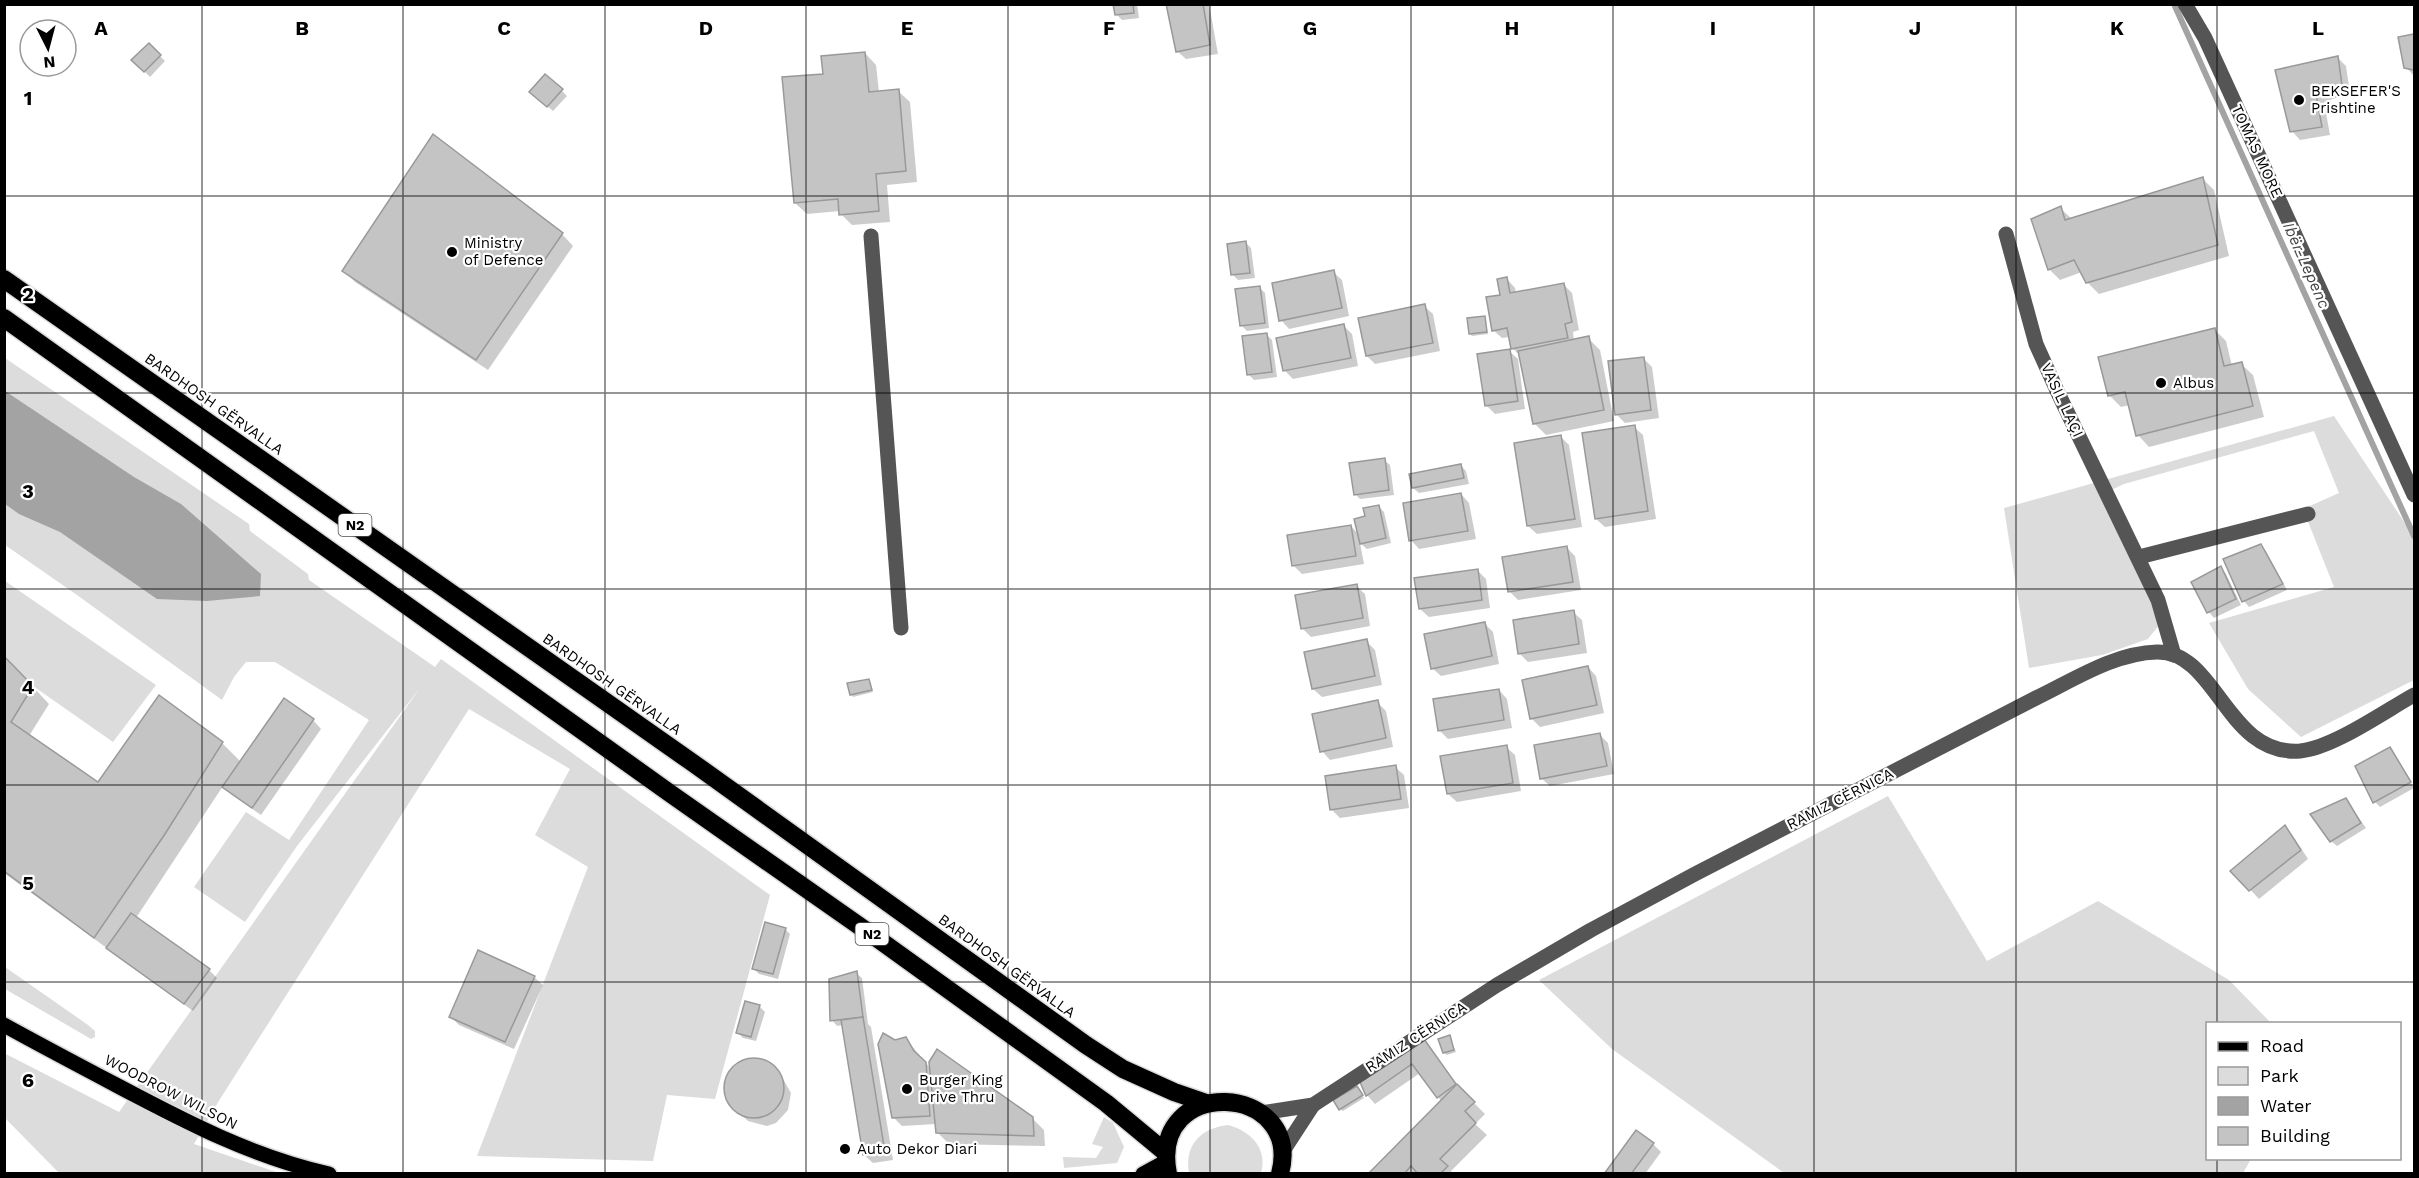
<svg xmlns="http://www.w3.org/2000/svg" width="2419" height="1178" viewBox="0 0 2419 1178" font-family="'Work Sans',sans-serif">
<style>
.green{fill:#dcdcdc}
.water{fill:#a3a3a3}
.shadow{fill:#0003}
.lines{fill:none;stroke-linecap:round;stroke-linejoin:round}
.stream{stroke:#a3a3a3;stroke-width:6}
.building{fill:#c4c4c4;stroke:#999;stroke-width:1.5}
.major-casing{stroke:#dbdbdb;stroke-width:18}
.highway-casing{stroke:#dbdbdb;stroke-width:21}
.minor{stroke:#555;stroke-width:15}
.major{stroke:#000;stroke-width:15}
.highway{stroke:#000;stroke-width:18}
.grid{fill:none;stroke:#000;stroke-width:1.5;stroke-opacity:0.55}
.poi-dot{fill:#000;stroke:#fff;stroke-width:2}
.labels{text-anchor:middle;stroke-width:4.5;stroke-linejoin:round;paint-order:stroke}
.shield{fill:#fff;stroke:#4c4c4c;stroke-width:1.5}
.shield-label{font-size:14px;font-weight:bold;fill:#000}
.poi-label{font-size:15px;fill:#000;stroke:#fff;text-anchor:start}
.street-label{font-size:15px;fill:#000;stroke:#fff}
.water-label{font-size:16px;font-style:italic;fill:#444;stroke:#fff}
.grid-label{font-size:20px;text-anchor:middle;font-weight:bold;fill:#000;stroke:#fff;stroke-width:4.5;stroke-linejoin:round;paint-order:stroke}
</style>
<rect width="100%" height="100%" fill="#fff"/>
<g class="green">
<polygon points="5,358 249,524 250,531 308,574 309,580 435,667 441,659 770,895 715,1099 667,1095 653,1161 477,1156 588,867 535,835 570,769 469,709 220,1099 194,1144 279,1173 59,1173 5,1118 4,1053 119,1112 420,688 297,846 245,922 194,887 246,812 289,840 369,720 275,662 246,662 234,677 222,700 77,595 5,545"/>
<polygon points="2334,416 2414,537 2414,680 2301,737 2248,689 2209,623 2334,587 2303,509 2339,493 2314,431 2124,484 2105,493 2163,620 2148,639 2102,655 2029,668 2004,508"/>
<polygon points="5,581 156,685 113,742 33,686 5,656"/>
<polygon points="1888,796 1987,961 2098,901 2229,980 2271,1023 2208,1024 2208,1158 2251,1159 2243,1173 1784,1173 1612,1049 1539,980"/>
<polygon points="5,967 88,1025 95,1031 95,1037 91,1039 5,989"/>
<polygon points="1104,1117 1113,1123 1124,1147 1117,1163 1064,1168 1063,1157 1096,1158 1103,1147 1092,1144"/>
<path d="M1228,1125C1251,1131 1268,1149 1261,1173H1189C1184,1145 1201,1128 1228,1125Z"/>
</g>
<polygon class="water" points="5,391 134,477 181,504 261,574 260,596 207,601 157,599 60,532 19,514 5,504"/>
<g class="shadow">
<polygon points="1115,4 1137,4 1139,18 1122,20 1116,14"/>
<polygon points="1168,4 1209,4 1218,54 1186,59 1177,51"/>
<polygon points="2414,35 2414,76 2406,67 2400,38"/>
<polygon points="149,45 165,61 150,77 133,60"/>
<polygon points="865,53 876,65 879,92 898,91 910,102 917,182 887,185 890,222 852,225 841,214 840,211 807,214 795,203"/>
<polygon points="2337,57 2346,66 2350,93 2324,102 2330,135 2300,140 2292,131"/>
<polygon points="561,90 567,96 553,111 537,97"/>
<polygon points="2203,179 2214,190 2229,256 2099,294 2087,282 2082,272 2060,280 2049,269 2060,208 2072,219"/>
<polygon points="562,234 573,246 488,370 355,282 344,271"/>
<polygon points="1246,243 1251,248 1255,278 1238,280 1233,275"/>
<polygon points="1333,272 1342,280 1349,316 1289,329 1281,320"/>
<polygon points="1507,279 1515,288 1516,293 1564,285 1572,293 1579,330 1573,332 1574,341 1588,338 1600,350 1614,421 1546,435 1534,423 1521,356 1512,348 1510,337 1502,338 1493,330"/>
<polygon points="1259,287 1265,293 1269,328 1247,331 1242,326"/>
<polygon points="1424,306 1433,314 1440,351 1375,364 1367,356"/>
<polygon points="1484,317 1488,334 1472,336 1470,334"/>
<polygon points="1343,325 1352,334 1358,366 1293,379 1285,371 1278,339"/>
<polygon points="2214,329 2226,341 2232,366 2241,364 2253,375 2264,417 2149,447 2138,435 2130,405 2121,407 2110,396"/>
<polygon points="1267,335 1272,340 1277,377 1254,380 1248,374"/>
<polygon points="1509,351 1518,359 1525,409 1495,414 1486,405"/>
<polygon points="1643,358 1652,367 1659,418 1625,423 1616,414"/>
<polygon points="1634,427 1643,435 1656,519 1605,527 1596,519"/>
<polygon points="1561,437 1569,445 1582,527 1537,534 1528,526"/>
<polygon points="1384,460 1390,465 1394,495 1360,499 1355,494"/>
<polygon points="1461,466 1466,471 1469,484 1419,493 1413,488"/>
<polygon points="1461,494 1469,503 1476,539 1419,549 1411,540"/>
<polygon points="1379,507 1384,512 1391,543 1367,549 1360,543 1364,564 1302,574 1293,565 1351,526 1359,535 1367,518"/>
<polygon points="2260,545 2266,551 2287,590 2249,607 2244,601 2225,560"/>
<polygon points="1567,548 1575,556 1581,590 1518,600 1509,591"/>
<polygon points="2221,568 2226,574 2241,605 2214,618 2209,612 2193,583"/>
<polygon points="1477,570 1486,579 1490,608 1429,617 1420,609"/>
<polygon points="1356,586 1365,594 1370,626 1311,637 1302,628"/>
<polygon points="1573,612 1582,620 1587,653 1528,662 1520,654"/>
<polygon points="1484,623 1493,632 1499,664 1441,676 1432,668"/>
<polygon points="1366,641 1375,650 1382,685 1322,697 1313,689"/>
<polygon points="4,656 49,704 29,736 99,784 222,743 241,762 313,720 321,729 261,815 232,795 223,786 136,918 209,970 217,978 193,1011 4,873"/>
<polygon points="1588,667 1596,676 1604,713 1540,727 1531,718"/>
<polygon points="869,680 873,692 853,697 851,694"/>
<polygon points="1499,690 1507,699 1512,728 1448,739 1439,730"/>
<polygon points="1377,702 1386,711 1393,747 1330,760 1322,751"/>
<polygon points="1600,735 1608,743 1614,774 1550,786 1541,778"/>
<polygon points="1506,747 1515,755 1521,791 1457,802 1448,794"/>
<polygon points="2390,749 2414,788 2380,807 2375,802"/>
<polygon points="1395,767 1404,775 1409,808 1340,818 1331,809"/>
<polygon points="2345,799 2366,828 2337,846 2331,841"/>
<polygon points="2285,827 2293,836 2308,859 2259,899 2233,871"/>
<polygon points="785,929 790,934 778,979 759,974 753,968"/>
<polygon points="856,973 862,978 868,1024 871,1027 893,1160 873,1163 864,1155 843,1025 837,1026 832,1020"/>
<polygon points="534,977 543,985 514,1049 459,1025 450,1016"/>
<polygon points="759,1006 765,1012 756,1041 743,1038 737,1032"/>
<polygon points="1449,1036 1456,1052 1447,1055 1444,1053"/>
<polygon points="906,1039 931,1069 1032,1118 1044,1130 1045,1146 949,1144 937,1132 936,1124 902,1126 893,1117 894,1041"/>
<polygon points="1424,1041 1463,1092 1485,1114 1475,1124 1487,1135 1451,1171 1453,1174 1370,1174 1442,1102 1420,1073 1375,1104 1367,1095 1362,1083"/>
<polygon points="757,1060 773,1068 782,1077 791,1093 788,1110 776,1123 767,1126 748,1121 731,1106 727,1097 727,1078 739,1064"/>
<polygon points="1357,1087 1364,1098 1343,1111 1340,1109"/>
<polygon points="1653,1144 1661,1152 1645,1174 1606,1174"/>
</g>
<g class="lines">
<polyline class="stream" points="2174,4 2414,536"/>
</g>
<g class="building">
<polygon points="1113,4 1133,4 1134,13 1115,15"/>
<polygon points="1203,4 1210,45 1176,52 1166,4"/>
<polygon points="2414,34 2414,70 2404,68 2398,37"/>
<polygon points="149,43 161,55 144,72 131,60"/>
<polygon points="865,52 869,92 899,89 906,171 876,174 879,211 839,215 838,199 794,203 782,77 823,74 821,56"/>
<polygon points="2338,56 2342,85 2316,94 2322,127 2290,132 2275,70"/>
<polygon points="545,74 563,89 547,107 529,92"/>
<polygon points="433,134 563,233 476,360 342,271"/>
<polygon points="2203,177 2218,245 2086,283 2074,260 2048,270 2031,219 2061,206 2065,220"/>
<polygon points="1246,241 1250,273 1231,275 1227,244"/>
<polygon points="1334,270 1342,308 1279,321 1272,283"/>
<polygon points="1507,277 1510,293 1564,283 1572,322 1565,324 1568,338 1511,349 1507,328 1492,331 1486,297 1500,295 1497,279"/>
<polygon points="1260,286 1265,323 1240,326 1235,289"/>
<polygon points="1425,304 1433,343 1366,356 1358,318"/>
<polygon points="1485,316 1487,332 1469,334 1467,318"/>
<polygon points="1344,324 1351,358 1283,371 1276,338"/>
<polygon points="2215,328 2224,366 2242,362 2253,406 2136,436 2125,392 2108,396 2098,357"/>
<polygon points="1267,333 1272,372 1247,375 1242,336"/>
<polygon points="1589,336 1604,410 1533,424 1518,351"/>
<polygon points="1510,349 1518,401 1485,406 1477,354"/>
<polygon points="1644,357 1651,410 1615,415 1608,361"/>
<polygon points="1635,425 1648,511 1595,519 1582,433"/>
<polygon points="1561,435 1575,519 1527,526 1514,443"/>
<polygon points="1385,458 1389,490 1354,495 1349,463"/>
<polygon points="1461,464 1464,478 1412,488 1409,474"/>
<polygon points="1461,493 1468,531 1409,541 1403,503"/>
<polygon points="1379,505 1386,538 1360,544 1354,519 1365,516 1363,508"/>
<polygon points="1351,525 1356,556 1292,566 1287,535"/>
<polygon points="2261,544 2283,584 2242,602 2223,559"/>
<polygon points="1567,546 1573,582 1508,592 1502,557"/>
<polygon points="2221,566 2236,599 2207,613 2191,582"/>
<polygon points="1478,569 1482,600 1419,609 1414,578"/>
<polygon points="1357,584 1363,618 1301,629 1295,595"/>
<polygon points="1574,610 1579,644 1518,654 1513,620"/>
<polygon points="1485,622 1492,656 1431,669 1424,634"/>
<polygon points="1367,639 1375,676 1312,689 1304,652"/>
<polygon points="4,656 33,686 11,722 98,782 159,695 223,742 165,834 94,938 4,871"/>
<polygon points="1588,666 1597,705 1530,719 1522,680"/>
<polygon points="869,679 872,690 850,695 847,683"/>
<polygon points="1499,689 1504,720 1438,731 1433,699"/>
<polygon points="284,698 314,719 252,808 222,787"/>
<polygon points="1378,700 1386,738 1320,752 1312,714"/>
<polygon points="1600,733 1607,766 1540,779 1534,745"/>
<polygon points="1507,745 1513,783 1447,794 1440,756"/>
<polygon points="2390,747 2411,782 2373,803 2355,766"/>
<polygon points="1396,765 1401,799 1330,810 1325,776"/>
<polygon points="2346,798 2361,823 2330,842 2310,814"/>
<polygon points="2285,825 2301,850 2249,891 2230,871"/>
<polygon points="131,913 210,969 184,1004 106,948"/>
<polygon points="765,922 786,928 773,974 752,969"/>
<polygon points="478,950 535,976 505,1042 449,1017"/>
<polygon points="857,971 863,1017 830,1021 829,979"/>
<polygon points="745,1001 760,1005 751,1037 736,1033"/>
<polygon points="863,1017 885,1152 863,1155 841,1020"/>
<polygon points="883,1033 895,1040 906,1037 914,1051 926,1062 930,1116 892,1118 878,1044"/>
<polygon points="1450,1035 1454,1050 1443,1053 1438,1039"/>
<polygon points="1424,1039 1456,1084 1437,1098 1412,1064 1366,1096 1360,1082"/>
<polygon points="937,1049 1033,1117 1034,1136 936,1133 929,1062"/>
<circle cx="754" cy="1088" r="30"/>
<polygon points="1457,1084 1475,1102 1465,1111 1476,1123 1440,1159 1448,1166 1440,1174 1418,1174 1411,1166 1404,1174 1368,1174"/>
<polygon points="1357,1086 1363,1095 1339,1110 1333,1100"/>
<polygon points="1636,1130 1654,1143 1631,1174 1604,1174"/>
</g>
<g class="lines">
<g class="major-casing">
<g id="major">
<path d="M4,1025C42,1046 80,1066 118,1086C186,1122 253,1157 329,1174"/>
<polyline points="1143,1174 1165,1162"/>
</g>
</g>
<g class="highway-casing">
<g id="highway">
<polyline points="4,279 693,763 1086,1045 1123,1069 1174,1092 1206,1103"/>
<polyline points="4,318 671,794 878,939 1106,1103 1165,1152"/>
<path d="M1168,1174C1148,1074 1304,1082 1280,1174"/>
</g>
</g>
<g class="minor">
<polyline points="2185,4 2205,38 2414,495"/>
<polyline points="2006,234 2036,344 2059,395 2158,600 2174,655"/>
<polyline points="871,236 901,628"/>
<polyline points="2139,557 2308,514"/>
<path d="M1261,1113L1313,1105L1497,985L1591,930L1695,874L2038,697C2075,679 2115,653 2157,652C2217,651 2226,756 2300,751C2333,748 2385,711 2414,695"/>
<polyline points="1283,1151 1313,1105"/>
</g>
<use href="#major" class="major"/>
<use href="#highway" class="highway"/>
</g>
<path class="grid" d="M202,4V1174M403,4V1174M605,4V1174M806,4V1174M1008,4V1174M1210,4V1174M1411,4V1174M1613,4V1174M1814,4V1174M2016,4V1174M2217,4V1024M4,196H2414M4,393H2414M4,589H2414M4,785H2414M4,982H2414M2217,1158V1174"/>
<g class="poi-dot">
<circle cx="2299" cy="100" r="6"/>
<circle cx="452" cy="252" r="6"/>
<circle cx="2161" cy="383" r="6"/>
<circle cx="907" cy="1089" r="6"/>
<circle cx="845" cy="1149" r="6"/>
</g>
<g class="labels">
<g class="shield">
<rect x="338.5" y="514" width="33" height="22" rx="4.5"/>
<rect x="855.5" y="923" width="33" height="22" rx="4.5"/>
</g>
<g class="shield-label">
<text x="355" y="530">N2</text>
<text x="872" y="939">N2</text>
</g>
<g class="poi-label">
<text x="2311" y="96">BEKSEFER'S<tspan x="2311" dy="17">Prishtine</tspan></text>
<text x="464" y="248">Ministry<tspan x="464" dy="17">of Defence</tspan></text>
<text x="2173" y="388">Albus</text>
<text x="919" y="1085">Burger King<tspan x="919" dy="17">Drive Thru</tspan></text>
<text x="857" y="1154">Auto Dekor Diari</text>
</g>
<g class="street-label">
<text transform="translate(2257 151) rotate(65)" y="5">TOMAS MORE</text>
<text transform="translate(2062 400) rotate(65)" y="5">VASIL LAÇI</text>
<text transform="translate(214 404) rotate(35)" y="5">BARDHOSH GËRVALLA</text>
<text transform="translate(612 684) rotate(35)" y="5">BARDHOSH GËRVALLA</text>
<text transform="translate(1840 799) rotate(-27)" y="5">RAMIZ CËRNICA</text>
<text transform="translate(1007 966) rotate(36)" y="5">BARDHOSH GËRVALLA</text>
<text transform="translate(1416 1037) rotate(-33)" y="5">RAMIZ CËRNICA</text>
<text transform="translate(171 1092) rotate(27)" y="5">WOODROW WILSON</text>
</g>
<g class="water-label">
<text transform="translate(2307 265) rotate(66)" y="6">Ibër-Lepenc</text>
</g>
</g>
<g class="grid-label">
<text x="101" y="35">A</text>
<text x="302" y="35">B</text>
<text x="504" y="35">C</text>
<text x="706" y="35">D</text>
<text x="907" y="35">E</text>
<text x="1109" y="35">F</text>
<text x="1310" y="35">G</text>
<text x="1512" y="35">H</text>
<text x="1713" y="35">I</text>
<text x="1915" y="35">J</text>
<text x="2117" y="35">K</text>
<text x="2318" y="35">L</text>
<text x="28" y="105">1</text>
<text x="28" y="301">2</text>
<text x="28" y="498">3</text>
<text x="28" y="694">4</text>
<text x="28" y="890">5</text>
<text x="28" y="1087">6</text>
</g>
<rect width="2419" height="1178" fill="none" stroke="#000000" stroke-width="12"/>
<rect x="2206" y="1022" width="195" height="138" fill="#ffffff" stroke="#999999" stroke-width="1.5"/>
<rect x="2218" y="1042" width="30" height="9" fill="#000000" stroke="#999999" stroke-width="1.5"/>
<text x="2260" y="1052" font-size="18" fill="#000000">Road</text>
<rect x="2218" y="1067" width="30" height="18" fill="#dcdcdc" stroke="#999999" stroke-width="1.5"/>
<text x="2260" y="1082" font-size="18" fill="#000000">Park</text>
<rect x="2218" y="1097" width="30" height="18" fill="#a3a3a3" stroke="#999999" stroke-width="1.5"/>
<text x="2260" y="1112" font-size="18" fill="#000000">Water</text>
<rect x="2218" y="1127" width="30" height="18" fill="#c4c4c4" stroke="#999999" stroke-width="1.5"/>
<text x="2260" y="1142" font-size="18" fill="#000000">Building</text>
<g transform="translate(48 48) rotate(174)"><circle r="28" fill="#ffffff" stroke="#999999" stroke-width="1.5"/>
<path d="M0-4.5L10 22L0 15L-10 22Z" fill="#000000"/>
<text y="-9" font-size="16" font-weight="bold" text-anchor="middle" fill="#000000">N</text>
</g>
</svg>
